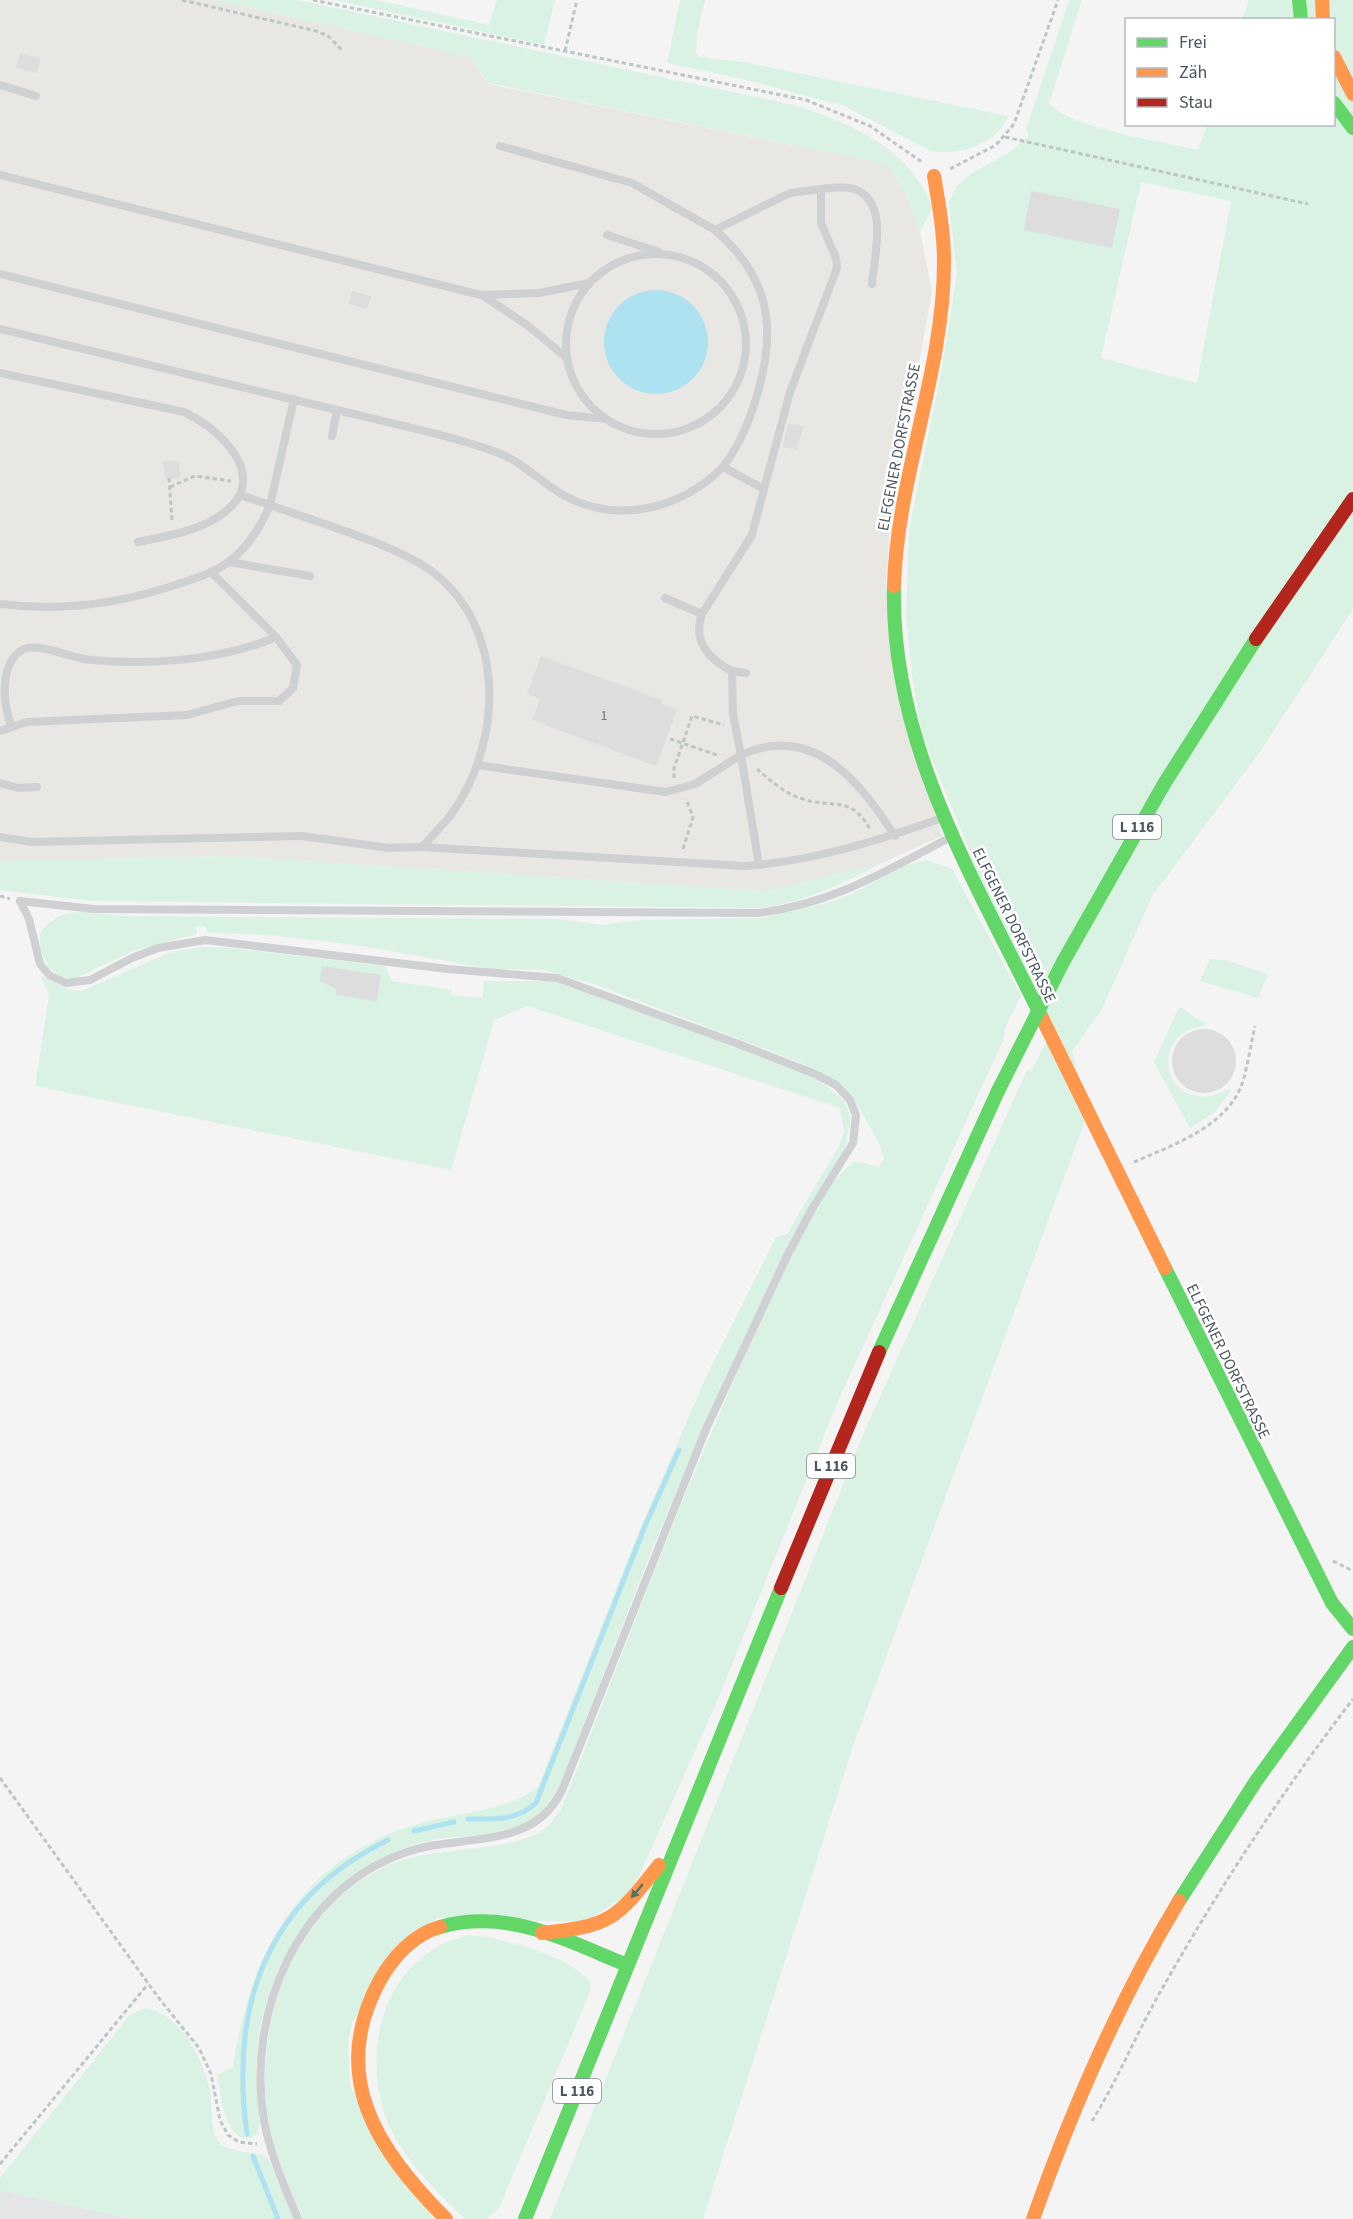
<svg xmlns="http://www.w3.org/2000/svg" width="1353" height="2219" viewBox="0 0 1353 2219" font-family="'Source Sans 3',sans-serif">
<style>
.commercial{fill:#e8e7e3}
.airport{fill:#e4e5e7}
.green{fill:#d9f2e3;fill-rule:evenodd}
.water{fill:#aee2f0}
.lines{fill:none;stroke-linecap:round;stroke-linejoin:round}
.stream{stroke:#aee2f0;stroke-width:5}
.building{fill:#ddddde}
.path{stroke:#bcc7c4;stroke-width:3;stroke-dasharray:4.5 3;stroke-linecap:butt}
.lane{stroke:#ced0d2;stroke-width:8}
.fast{stroke:#63d668;stroke-width:14}
.slow{stroke:#ff974d;stroke-width:14}
.jam{stroke:#b3261e;stroke-width:14}
.fast-bridge{stroke:#63d668;stroke-width:14}
.oneway{fill:#507663}
.labels{text-anchor:middle;stroke-width:5;stroke-linejoin:round;paint-order:stroke}
.number-label{font-size:14px;fill:#707881}
.shield{fill:#fff;stroke:#808990;stroke-width:1.5}
.shield-label{font-size:15px;font-weight:bold;fill:#4a5661}
.street-label{font-size:16px;fill:#4a5661;stroke:#fff}
</style>
<rect width="100%" height="100%" fill="#f4f4f4"/>
<polygon class="commercial" points="0,0 214,0 470,57 488,84 868,160 889,167 906,194 920,231 932,291 890,523 886,591 942,836 882,863 767,891 227,856 0,861"/>
<polygon class="airport" points="0,2190 134,2219 0,2219"/>
<g class="green">
<path d="M214,0H298L793,105C851,123 909,147 933,208L920,231L906,194L889,168L868,160L488,83L470,57Z"/>
<polygon points="334,0 376,0 489,25 497,0 555,0 544,45"/>
<path d="M680,0H705L697,34L696,54L700,57L744,62L1008,116C997,145 959,156 931,151L844,106L747,80L667,63Z"/>
<path d="M1069,0H1082L1049,104C1074,129 1161,141 1198,150L1207,125L1334,124V20L1242,19L1249,0H1353V609L1262,749L1152,896L1101,1011L1072,1051L1088,1113L853,1746L703,2219H550L862,1437L1027,1070L1031,1071L1047,1041L922,734L913,682L906,616L909,530L942,368L957,274L949,202L956,187L972,173L1007,154L1029,136L1026,130ZM1141,182L1231,201L1197,383L1101,358Z"/>
<path d="M227,856L767,891L882,863C840,885 809,900 762,908L90,901L0,890V861Z"/>
<path d="M926,860L952,869L1021,996L1005,1028L1004,1038L838,1401L718,1699L639,1876L624,1897L585,1922L437,1918L352,2022L348,2043L350,2086L434,2219H303C291,2190 277,2160 270,2129C249,2028 294,1902 396,1862C436,1847 511,1852 543,1830C550,1826 555,1816 561,1810C627,1643 688,1476 765,1313C788,1265 813,1196 854,1161L879,1167L884,1160C881,1144 875,1136 867,1122C847,1083 832,1078 794,1060L597,985L544,970L492,969L362,946L270,935L208,933L205,926L196,927L197,934L133,951L74,979C49,978 38,955 40,933C63,903 88,913 121,916L557,919L603,925L638,920L761,918L826,903L850,895L906,865Z"/>
<path d="M203,947L231,948L385,966L392,981L452,990L451,995L483,998L484,981H552L707,1036L817,1079L844,1100L851,1118L845,1149L793,1235L708,1417L651,1552L558,1790C554,1796 551,1805 546,1810C515,1842 459,1832 420,1843C358,1860 308,1910 280,1966C265,1998 256,2037 256,2072C256,2092 263,2116 257,2135L247,2139C222,2134 222,2095 217,2075L233,2067C250,1951 302,1856 421,1823C460,1812 506,1812 538,1787L637,1536L707,1375L776,1237L787,1234L839,1146L844,1132L840,1108L527,1006L494,1020L451,1170L35,1086L49,996L41,976L72,991L84,990L171,952Z"/>
<polygon points="1210,959 1225,960 1268,974 1258,998 1200,981"/>
<path d="M1182,1008L1196,1019L1205,1022L1204,1026C1143,1033 1166,1123 1229,1089L1231,1091L1215,1112L1190,1128L1154,1062L1178,1009Z"/>
<path d="M467,1935C503,1938 565,1954 590,1981V1992L499,2208L487,2219H465C438,2194 396,2151 385,2115C365,2056 379,1980 437,1947C446,1941 457,1939 467,1935Z"/>
<path d="M145,2008C180,2013 204,2059 210,2092C213,2106 209,2130 219,2142C230,2154 253,2150 267,2157L295,2219H134L0,2190V2178L130,2015Z"/>
</g>
<circle class="water" cx="656" cy="342" r="52"/>
<g class="lines">
<g class="stream">
<path d="M468,1819C494,1819 517,1821 536,1803L645,1526L679,1450"/>
<polyline points="414,1831 454,1822"/>
<path d="M247,2134C229,2005 267,1899 388,1840"/>
<polyline points="253,2156 278,2219"/>
</g>
</g>
<g class="building">
<polygon points="20,53 41,58 37,73 16,68"/>
<polygon points="1031,191 1120,209 1112,248 1024,230"/>
<polygon points="352,291 371,296 367,309 349,304"/>
<polygon points="788,423 803,426 797,450 783,447"/>
<polygon points="163,461 179,461 180,478 165,479"/>
<polygon points="541,656 662,700 661,704 677,710 656,766 532,720 540,699 527,694"/>
<polygon points="322,966 381,975 377,1001 336,995 336,989 320,981"/>
<circle cx="1204" cy="1061" r="32"/>
</g>
<g class="lines">
<g class="path">
<polyline points="182,0 316,31 328,36 342,50"/>
<polyline points="313,0 806,100 870,126 922,162"/>
<polyline points="565,51 577,0"/>
<polyline points="1005,137 1308,204"/>
<polyline points="950,169 996,145 1014,124 1058,0"/>
<polyline points="169,478 172,521"/>
<polyline points="170,487 195,476 231,481"/>
<polyline points="670,739 717,755"/>
<path d="M757,769C770,780 784,793 800,798C832,810 849,793 870,829"/>
<polyline points="674,778 674,768 692,716 724,725"/>
<polyline points="683,849 693,817 686,799"/>
<polyline points="0,896 10,899"/>
<path d="M1134,1162C1173,1145 1229,1126 1243,1081C1248,1064 1251,1044 1255,1026"/>
<polyline points="1333,1561 1353,1571"/>
<polyline points="0,1778 158,1997 199,2048 211,2074 220,2120 228,2135 239,2142 257,2144"/>
<path d="M1092,2121C1117,2081 1135,2037 1158,1996C1216,1893 1281,1793 1353,1699"/>
<polyline points="0,2164 148,1984"/>
</g>
<g class="lane">
<polyline points="0,85 36,96"/>
<polyline points="500,146 632,183 715,230"/>
<polyline points="0,175 481,295 539,293 589,283"/>
<polyline points="607,235 659,252"/>
<circle cx="656" cy="344" r="90"/>
<polyline points="0,274 566,415 606,419"/>
<polyline points="482,295 527,325 567,358"/>
<polyline points="0,329 337,410"/>
<path d="M0,373L184,412C212,425 255,460 240,495L270,505L294,399"/>
<path d="M332,436L337,410C390,423 445,434 496,452C522,461 541,483 565,496C619,525 682,508 723,467L764,489L752,535L702,614"/>
<path d="M723,467C742,442 751,417 759,388C777,323 767,275 715,230L790,193L821,189"/>
<path d="M764,489L790,392L837,268L836,258L821,223V189C831,188 844,186 854,189C890,201 874,257 872,284"/>
<path d="M138,542C173,535 220,528 240,495"/>
<polyline points="229,562 310,576"/>
<polyline points="211,572 276,637"/>
<path d="M665,598L702,614C692,640 709,660 732,671L733,715L741,755C814,722 860,782 895,836"/>
<path d="M0,604C63,612 121,604 181,583C198,578 217,571 231,560C249,546 261,526 270,505C316,522 391,543 430,570C506,625 503,737 455,809C446,823 433,834 422,847"/>
<polyline points="732,671 746,673"/>
<path d="M0,731L27,722L187,715L238,701H279L293,688L297,665L276,637C220,661 151,665 91,660C72,658 39,643 24,649C0,661 2,701 11,725"/>
<polyline points="477,765 666,792 695,784 741,755 759,865"/>
<polyline points="0,783 18,788 37,787"/>
<path d="M0,837L32,842L302,836L389,848L422,847L745,866C814,861 877,841 942,818"/>
<path d="M20,901L29,919L40,964L49,975L66,983L90,980L132,958L158,948L205,940L448,969L557,978L736,1043L815,1074L836,1085L850,1100L856,1115L853,1143L812,1209L788,1254L706,1429L563,1788C534,1853 460,1832 404,1853C297,1891 246,2014 264,2120C270,2155 285,2187 298,2219"/>
<path d="M20,901L94,909L758,913C833,904 885,871 951,837"/>
</g>
<g class="fast">
<polyline points="1299,0 1301,20"/>
<polyline points="1334,103 1353,128"/>
<path d="M894,586C890,746 976,881 1043,1020"/>
<polyline points="1063,962 1164,784 1256,639"/>
<polyline points="1165,1268 1332,1603 1353,1629"/>
<polyline points="879,1352 998,1091"/>
<polyline points="1179,1901 1256,1781 1353,1647"/>
<path d="M440,1927C508,1908 565,1940 627,1965"/>
<polyline points="525,2219 781,1588"/>
</g>
<g class="slow">
<polyline points="1322,0 1323,20"/>
<polyline points="1334,57 1353,94"/>
<path d="M894,586C897,476 944,372 944,262C944,233 939,205 934,176"/>
<polyline points="1043,1020 1165,1268"/>
<path d="M440,1927C414,1934 393,1957 380,1980C327,2077 378,2150 446,2219"/>
<path d="M542,1933C612,1926 616,1919 659,1865"/>
<path d="M1033,2219C1072,2109 1118,2002 1179,1901"/>
</g>
<g class="jam">
<polyline points="1256,639 1353,499"/>
<polyline points="781,1588 879,1352"/>
</g>
<polyline class="fast-bridge" points="998,1091 1063,962"/>
</g>
<defs><path id="oneway-solid" d="M-6-.8H1V-3.2L6.5 0L1 3.2V.8H-6Z" transform="scale(1.5)"/></defs>
<use class="oneway" href="#oneway-solid" transform="translate(637 1891) rotate(130)"/>
<g class="labels">
<g class="number-label">
<text x="604" y="720">1</text>
</g>
<g class="shield">
<rect x="1113" y="815" width="48" height="24" rx="4.5"/>
<rect x="807" y="1454" width="48" height="24" rx="4.5"/>
<rect x="553" y="2079" width="48" height="24" rx="4.5"/>
</g>
<g class="shield-label">
<text x="1137" y="832">L 116</text>
<text x="831" y="1471">L 116</text>
<text x="577" y="2096">L 116</text>
</g>
<g class="street-label">
<text transform="translate(898 447) rotate(-79)" y="6">ELFGENER DORFSTRASSE</text>
<text transform="translate(1015 925) rotate(64)" y="6">ELFGENER DORFSTRASSE</text>
<text transform="translate(1229 1361) rotate(64)" y="6">ELFGENER DORFSTRASSE</text>
</g>
</g>
<rect x="1125" y="18" width="210" height="108" fill="#ffffff" stroke="#b7bbc0" stroke-width="1.5"/>
<rect x="1137" y="38" width="30" height="9" fill="#63d668" stroke="#b7bbc0" stroke-width="1.5"/>
<text x="1179" y="48" font-size="18" fill="#4a5661">Frei</text>
<rect x="1137" y="68" width="30" height="9" fill="#ff974d" stroke="#b7bbc0" stroke-width="1.5"/>
<text x="1179" y="78" font-size="18" fill="#4a5661">Zäh</text>
<rect x="1137" y="98" width="30" height="9" fill="#b3261e" stroke="#b7bbc0" stroke-width="1.5"/>
<text x="1179" y="108" font-size="18" fill="#4a5661">Stau</text>
</svg>
